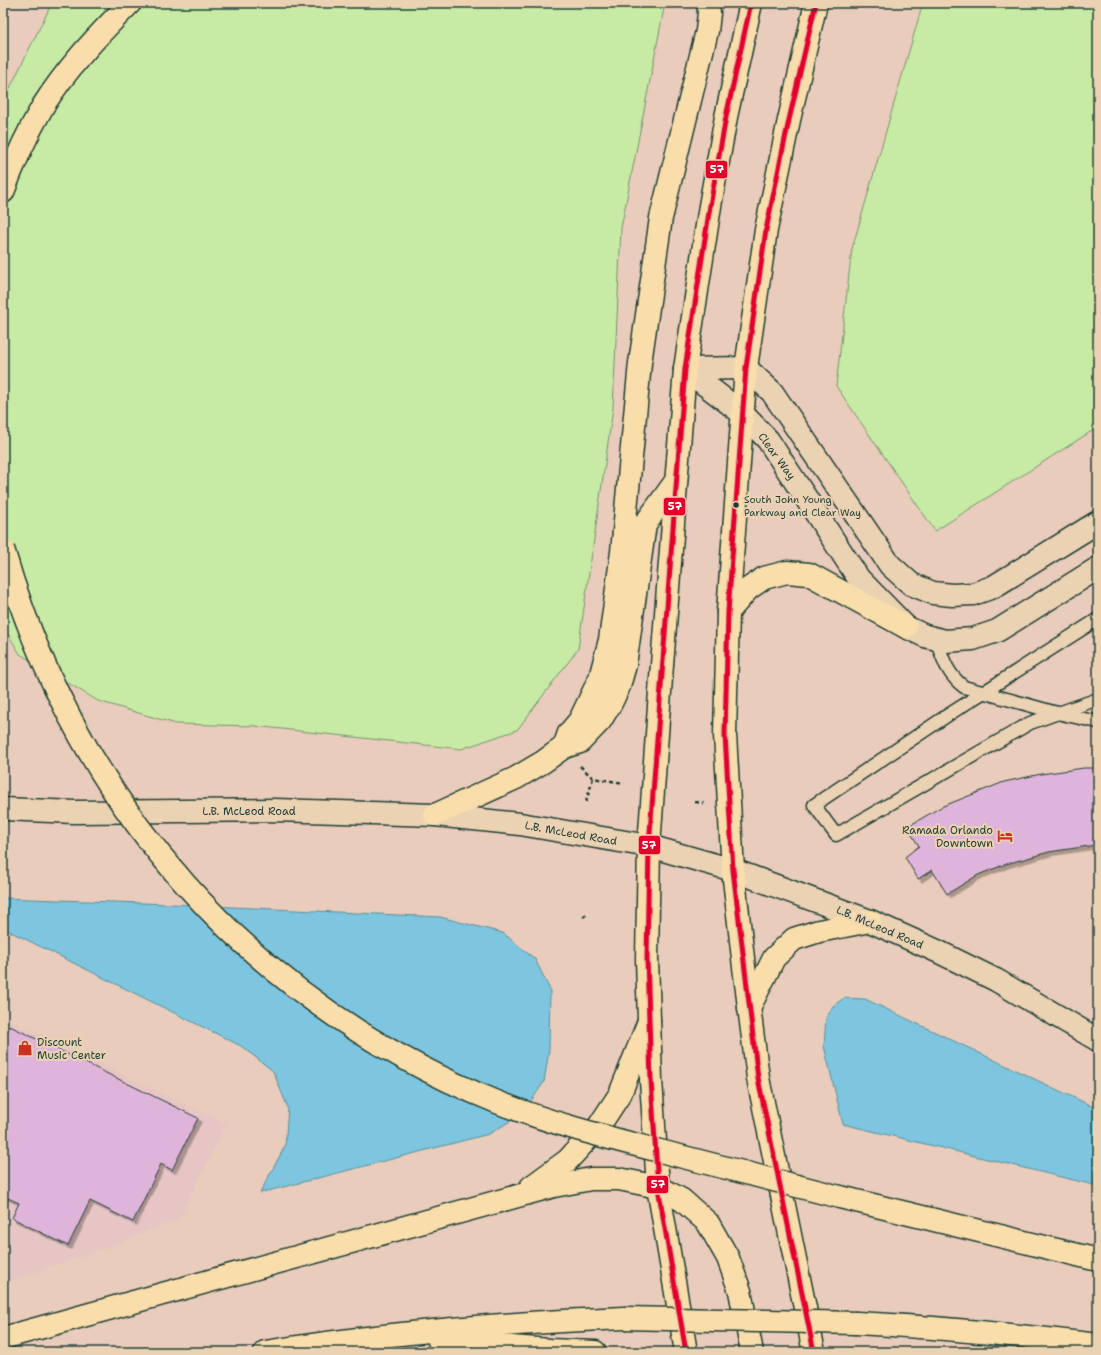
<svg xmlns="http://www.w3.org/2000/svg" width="1101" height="1355" viewBox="0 0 1101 1355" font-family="'Shantell Sans',sans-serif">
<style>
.built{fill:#e6c5c4}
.green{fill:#c7eba5;stroke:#73946c}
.water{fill:#7ec5df;stroke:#588f9b}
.building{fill:#dfb4da;stroke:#1f3d34;filter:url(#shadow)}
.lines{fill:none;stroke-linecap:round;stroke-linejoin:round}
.lane-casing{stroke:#1f3d34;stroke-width:15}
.street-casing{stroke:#1f3d34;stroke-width:25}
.secondary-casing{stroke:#1f3d34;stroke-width:25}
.primary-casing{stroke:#1f3d34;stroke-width:25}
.highway-casing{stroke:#1f3d34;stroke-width:25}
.path{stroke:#1f3d34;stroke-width:2.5;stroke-dasharray:4 3;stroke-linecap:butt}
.lane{stroke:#ebd2b3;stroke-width:12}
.street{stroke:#ebd2b3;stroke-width:22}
.secondary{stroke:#ebd2b3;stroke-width:22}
.primary{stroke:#f9deab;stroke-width:22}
.highway{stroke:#f9deab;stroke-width:22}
.highway-bridge-casing{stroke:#1f3d34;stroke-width:25;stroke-linecap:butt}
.highway-bridge{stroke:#f9deab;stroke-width:22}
.bus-1-casing{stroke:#ebd2b3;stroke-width:8}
.bus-1{stroke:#e4002b;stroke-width:5}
.bus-dot{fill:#1f3d34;stroke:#ebd2b3;stroke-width:1.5}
.labels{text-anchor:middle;stroke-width:4;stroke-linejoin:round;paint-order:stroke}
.bus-label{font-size:10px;fill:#1f3d34;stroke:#ebd2b3;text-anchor:start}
.street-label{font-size:11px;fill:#1f3d34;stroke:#ebd2b3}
.poi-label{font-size:11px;fill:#1f3d34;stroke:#ebd2b3;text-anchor:end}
.line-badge{stroke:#ebd2b3;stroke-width:1.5}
.badge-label{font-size:11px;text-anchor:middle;font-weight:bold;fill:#fff}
</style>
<defs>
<filter id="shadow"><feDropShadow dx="3.5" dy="3.5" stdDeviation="0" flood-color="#0004"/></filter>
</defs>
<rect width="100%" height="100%" fill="#e9ccbb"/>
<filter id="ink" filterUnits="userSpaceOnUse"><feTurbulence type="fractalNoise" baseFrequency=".025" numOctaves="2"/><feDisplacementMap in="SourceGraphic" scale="8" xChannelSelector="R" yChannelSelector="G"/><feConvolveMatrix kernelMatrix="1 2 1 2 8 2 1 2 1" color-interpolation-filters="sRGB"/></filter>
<g filter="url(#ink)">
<polygon class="built" points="3,1018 226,1124 179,1219 102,1249 3,1283"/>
<g class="green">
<polygon points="52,3 665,3 621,228 613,408 578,649 517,730 461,749 255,726 176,724 98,701 20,654 3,626 3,102"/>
<polygon points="923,3 1098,3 1098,427 935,531 836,386 852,249"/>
</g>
<g class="water">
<polygon points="3,898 170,904 440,917 503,933 535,959 550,990 549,1050 544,1082 522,1114 489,1134 260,1193 285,1146 288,1108 273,1071 241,1046 3,928"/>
<polygon points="844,998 865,999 1098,1109 1098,1186 843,1124 824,1046 826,1018 833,1006"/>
</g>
<g class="building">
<polygon points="1084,768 1098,768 1098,845 1089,846 1049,852 1006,864 978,875 947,894 932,870 918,879 905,857 919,846 907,827 941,807 1004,782 1041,774"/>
<polygon points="10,1026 198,1118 172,1170 161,1164 133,1222 90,1201 68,1246 12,1218 19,1203 3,1196 3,1039"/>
</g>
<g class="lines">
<g class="lane-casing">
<g id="lane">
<polyline points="1098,619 948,715 814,805 836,835 1030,723 1098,699"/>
<path d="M936,639C943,659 947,674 964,687L1057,713L1098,722"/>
</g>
</g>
<g class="street-casing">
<g id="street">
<polyline points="685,369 743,414 768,440 859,579 906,627 925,636 945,641 973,639 997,631 1098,568"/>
<polyline points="685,369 746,368 772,392 890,565 911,584 933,593 952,595 973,594 993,587 1098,522"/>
</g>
</g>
<g class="secondary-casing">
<polyline id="secondary" points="3,809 75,812 275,810 435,815 520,824 649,846 733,870 870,921 937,951 996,980 1098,1040"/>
</g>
<g class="primary-casing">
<g id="primary">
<polyline points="728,612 748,589 764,578 787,572 809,574 906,627"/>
<polyline points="435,815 516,778 543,762 564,747 580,742 600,721 611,703 619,686 625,665 645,524 676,481"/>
<polyline points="749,1008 774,958 794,939 819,931 870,921"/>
<polyline points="686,1352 658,1187 651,1080 647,959 649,846 661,678 685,369 710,206 726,117 751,3"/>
<polyline points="814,1352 758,1078 744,967 733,870 725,735 728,612 746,368 766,230 789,120 816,3"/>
</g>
</g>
<g class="highway-casing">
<g id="highway">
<path d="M3,192C14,162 27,134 43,106C67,68 98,35 130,3"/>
<polyline points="564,747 569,733 580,720 600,678 610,640 622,552 640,363 661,218 707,31 709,13 708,3"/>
<polyline points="531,1187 568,1160 599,1126 620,1094 649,1021"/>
<polyline points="840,1197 1098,1260"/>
<path d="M856,1323C937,1327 1018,1335 1098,1345"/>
<polyline points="3,1338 554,1186 591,1179 619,1179 658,1187 682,1200 708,1223 728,1258 740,1291 752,1352"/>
<polyline points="439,1341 550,1350 595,1352"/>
<path d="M265,1352C384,1333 504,1323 624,1318"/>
</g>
</g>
<g class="path">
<polyline points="580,766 593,778 624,783"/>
<polyline points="586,802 593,778"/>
<polyline points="695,802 704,803"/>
<polyline points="583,917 588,913"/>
</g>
<use href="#lane" class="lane"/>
<use href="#street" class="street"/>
<use href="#secondary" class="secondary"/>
<use href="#primary" class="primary"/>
<use href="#highway" class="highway"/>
<g class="highway-bridge-casing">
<g id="highway-bridge">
<path d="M3,549C76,804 251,1003 497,1102C550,1123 605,1137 660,1151C720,1166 780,1182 840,1197"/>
<polyline points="624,1318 856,1323"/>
</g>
</g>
<use href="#highway-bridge" class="highway-bridge"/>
<g class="bus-1-casing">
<g id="bus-1">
<polyline points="686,1352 658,1187 651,1080 647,959 649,846 685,369 710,206 726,117 751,3"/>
<polyline points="814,1352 758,1078 733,870 725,735 728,612 746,368 766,230 789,120 816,3"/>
</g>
</g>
<use href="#bus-1" class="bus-1"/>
</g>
</g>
<defs>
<g id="hotel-bare" transform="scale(1.2)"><path d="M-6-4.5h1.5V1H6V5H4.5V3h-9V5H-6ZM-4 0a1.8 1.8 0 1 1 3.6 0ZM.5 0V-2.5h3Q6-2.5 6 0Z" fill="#c8321e" stroke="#ebd2b3" stroke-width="2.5" paint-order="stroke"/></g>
<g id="shop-bare" transform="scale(1.2)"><path d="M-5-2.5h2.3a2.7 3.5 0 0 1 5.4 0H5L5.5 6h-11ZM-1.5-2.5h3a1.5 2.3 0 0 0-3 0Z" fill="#c8321e" stroke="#ebd2b3" stroke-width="2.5" paint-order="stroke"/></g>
</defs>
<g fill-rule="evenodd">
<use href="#hotel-bare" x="1005" y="836"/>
<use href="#shop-bare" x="25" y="1048"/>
</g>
<circle class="bus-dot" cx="736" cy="505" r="3.5"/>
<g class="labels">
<g class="bus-label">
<text x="744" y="503">South John Young<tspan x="744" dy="13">Parkway and Clear Way</tspan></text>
</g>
<g class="street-label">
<text transform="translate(777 456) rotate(54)" y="4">Clear Way</text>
<text x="249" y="815">L.B. McLeod Road</text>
<text transform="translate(571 833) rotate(10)" y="4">L.B. McLeod Road</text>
<text transform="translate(880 927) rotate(23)" y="4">L.B. McLeod Road</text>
</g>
<g class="poi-label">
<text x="993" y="834">Ramada Orlando<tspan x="993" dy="13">Downtown</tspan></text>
<text x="37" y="1046" text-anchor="start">Discount<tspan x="37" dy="13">Music Center</tspan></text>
</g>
</g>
<g class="line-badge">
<rect x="705" y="160" width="23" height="19" rx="4" fill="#e4002b"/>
<rect x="663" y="497" width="23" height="19" rx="4" fill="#e4002b"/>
<rect x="638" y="835" width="23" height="20" rx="4" fill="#e4002b"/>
<rect x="646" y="1175" width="23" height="19" rx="4" fill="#e4002b"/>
</g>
<g class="badge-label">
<text x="717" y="173">57</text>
<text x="675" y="510">57</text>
<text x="649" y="849">57</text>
<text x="658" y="1188">57</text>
</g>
<rect width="1101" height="1355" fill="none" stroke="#ebd2b3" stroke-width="16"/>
<rect x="8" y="8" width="1085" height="1339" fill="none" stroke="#1f3d34" stroke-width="1.5" filter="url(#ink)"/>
</svg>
